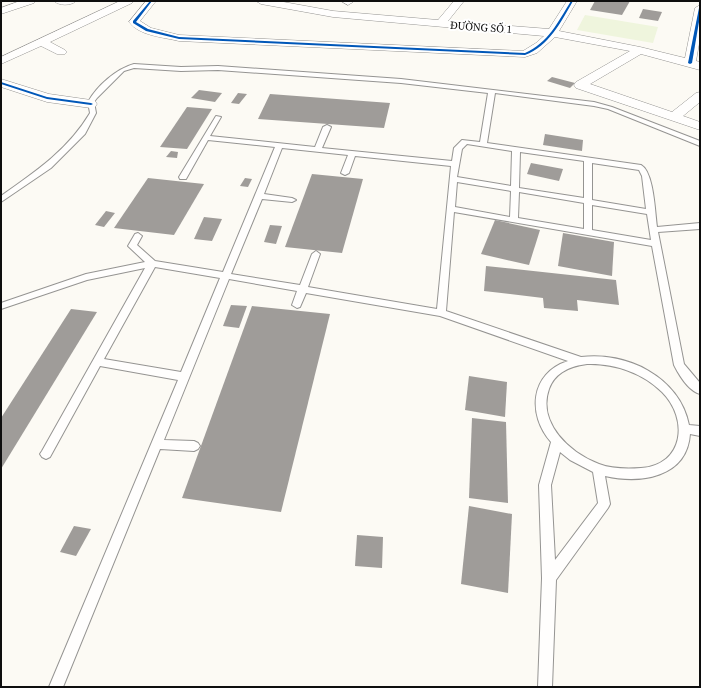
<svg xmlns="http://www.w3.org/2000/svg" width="701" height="688" viewBox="0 0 701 688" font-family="'Source Serif 4',serif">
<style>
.pitch{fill:#eff5dd}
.building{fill:#9f9c99}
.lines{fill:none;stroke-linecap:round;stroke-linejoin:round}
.lane-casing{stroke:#959492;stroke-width:2}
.street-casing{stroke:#959492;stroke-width:1}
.lane{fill:#fffefd;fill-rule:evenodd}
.street{fill:#fffefd;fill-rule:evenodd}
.cycleway-casing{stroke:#fff;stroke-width:3}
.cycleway{fill:#0057b8;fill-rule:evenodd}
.labels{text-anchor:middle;stroke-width:4;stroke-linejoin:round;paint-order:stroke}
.far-street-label{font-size:11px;fill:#0e0e0e;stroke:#fff}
</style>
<rect width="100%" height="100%" fill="#fcfaf4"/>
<polygon class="pitch" points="585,15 658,27 653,43 577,30"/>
<g class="building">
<polygon points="595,1 630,1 622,15 590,10"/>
<polygon points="643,9 662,12 658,21 639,18"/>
<polygon points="552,77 575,83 570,88 547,81"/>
<polygon points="199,90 222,93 215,102 191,98"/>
<polygon points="238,93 247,94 239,104 231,103"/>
<polygon points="270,94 390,103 384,128 258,119"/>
<polygon points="187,107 212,109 187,149 160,147"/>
<polygon points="545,134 583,140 582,151 543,145"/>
<polygon points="171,151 178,152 177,158 166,157"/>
<polygon points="531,163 563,169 559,181 527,174"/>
<polygon points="312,174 363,179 342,253 285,247"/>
<polygon points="148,178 204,184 174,235 114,228"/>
<polygon points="245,178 252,179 248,187 240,186"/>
<polygon points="106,211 115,213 104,227 95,225"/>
<polygon points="204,217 222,219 212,241 194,239"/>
<polygon points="495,220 540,230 529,265 481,254"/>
<polygon points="270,225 282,226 276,244 264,242"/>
<polygon points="563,233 614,242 612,276 558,266"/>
<polygon points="486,266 616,280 619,305 577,300 578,311 544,308 543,298 484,291"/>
<polygon points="231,305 247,306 239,328 223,326"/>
<polygon points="252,306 330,314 281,512 182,498"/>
<polygon points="71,309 97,312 1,469 1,418"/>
<polygon points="469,376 507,382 505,417 465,410"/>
<polygon points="472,418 506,422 508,503 469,498"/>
<polygon points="469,506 512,514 508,593 461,584"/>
<polygon points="74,526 91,529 76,556 60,552"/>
<polygon points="357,535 383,537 382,568 355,566"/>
</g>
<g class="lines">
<g class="lane-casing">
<path id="lane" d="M134,64L181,67L218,66L401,79L594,102L612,107L700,141V146L608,109L594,106L495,93L487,143L641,165C654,172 655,213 657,227L700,223V229L658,232L684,364L700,383V394C689,391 679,375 674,365L652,246L454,212L446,311L581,357C626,351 680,377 689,425L700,426V436L690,434C687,478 640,484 605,476L610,504L608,508L556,580L552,687H538L542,578L539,485L551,442C527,415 530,373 568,361L440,316L306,293L300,307L297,308L292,305L297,291L229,279L164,440L194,441L198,443L200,446L198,449L194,451L160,449L63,687H49L178,380L100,366L50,457L46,459L42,457L40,454L42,451L145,268L87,280L1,309V303L86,274L145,262L128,246L135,234L138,233L142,236L137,245L155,261L223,272L275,147L208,140L186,179H180L179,177L216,116L221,117L210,136L315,147L323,127L327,125L331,127L322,148L452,161L454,148L462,140L480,142L488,93L401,83L218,70L181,71L134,68L124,71L97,98L94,102L96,113L85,134L51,168L1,202V196C35,172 68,150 90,113L88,102C97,86 116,69 134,64ZM467,144L512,151L511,186L457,177L462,149ZM282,148L348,155L341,173L345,175L349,173L355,156L451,166L437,309L308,287L320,254L316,251L312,254L300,285L231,274L262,199L292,202L296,200L292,198L264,194ZM520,152L584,161V198L519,188ZM592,163L639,170L642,176L646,209L592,200ZM457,182L511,191L510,217L455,207ZM519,192L584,203V229L518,218ZM592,205L647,214L651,240L592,230ZM155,267L220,278L181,372L104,359ZM587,364C614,363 643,373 662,392C689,419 684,465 641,468C627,469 612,469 599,464C570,453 537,423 549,389C555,372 571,366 587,364ZM560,452L570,460L593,472L598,503L555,560L551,485Z"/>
</g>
<g class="street-casing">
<g id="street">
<polygon points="20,1 35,1 34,3 1,14 1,8"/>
<path d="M54,1H76C71,6 59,6 54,1Z"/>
<polygon points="120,1 133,1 132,3 50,42 65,50 67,52 65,54 57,54 41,46 1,64 1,57"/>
<path d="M146,1H156L140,21L151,28L179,35L523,51L536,43L544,36L333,17L261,4L256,1H278L333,11L438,20L454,1H464L448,21L549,29L567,1H577L559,31L640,47L685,58L695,8L700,5V38L696,61L700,62V70L641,54L590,84L672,112L696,93L700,92V102L683,116L700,122V130L576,88L574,85L576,82L630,51L555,37L537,53L525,57L179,41C163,37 139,36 129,22Z"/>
<polygon points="341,1 352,1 353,2 348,5"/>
<polygon points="1,79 49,94 91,100 95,101 97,104 95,107 91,108 47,102 1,87"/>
</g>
</g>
<use href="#lane" class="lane"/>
<use href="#street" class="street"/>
<g class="cycleway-casing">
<g id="cycleway">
<path d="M150,1H152L136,22L148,29L179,37L525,53C548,43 558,22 571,1H573C561,22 549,46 525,55L179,39L146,31L133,23V21Z"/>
<polygon points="700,7 700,16 692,63 690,64 688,63 699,8"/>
<polygon points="1,82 47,97 91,103 93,104 91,105 47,99 1,84"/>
</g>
</g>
<use href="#cycleway" class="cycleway"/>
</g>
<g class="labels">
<g class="far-street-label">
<text transform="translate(481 27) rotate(4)" y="4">ĐƯỜNG SỐ 1</text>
</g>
</g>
<rect width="701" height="688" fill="none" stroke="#0e0e0e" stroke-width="4"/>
</svg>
